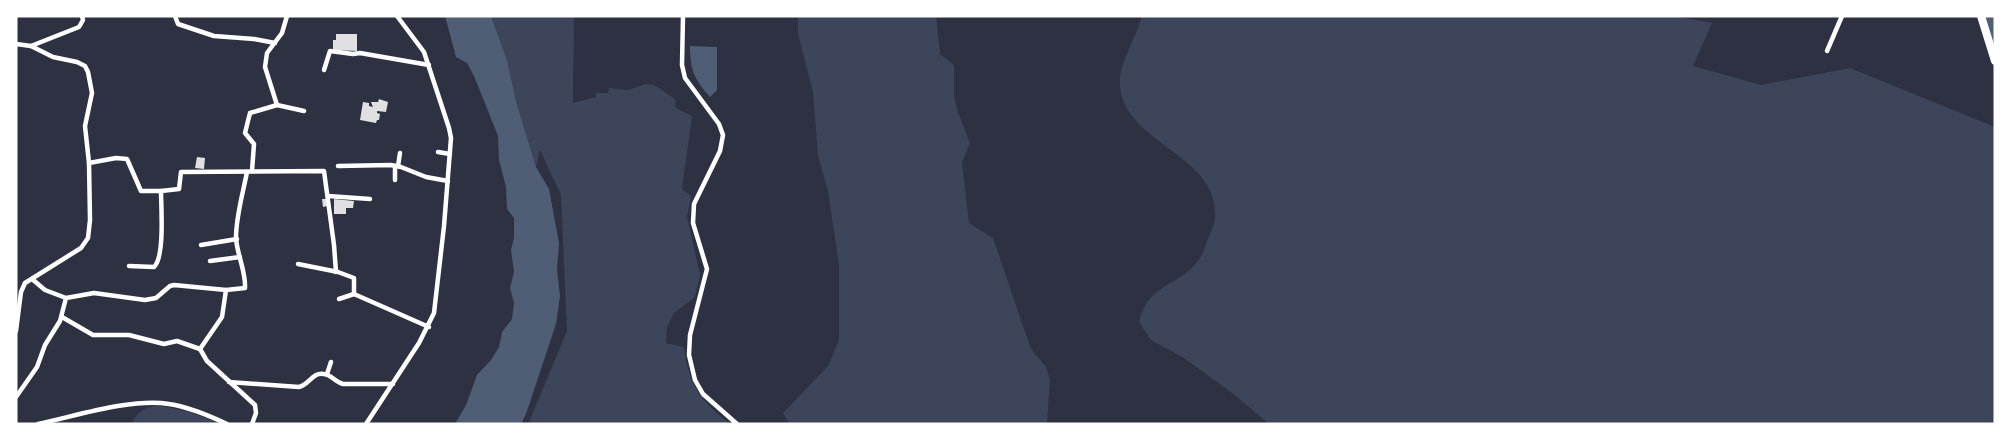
<svg xmlns="http://www.w3.org/2000/svg" width="2011" height="440" viewBox="0 0 2011 440" font-family="'Alegreya Sans',sans-serif">
<style>
.green{fill:#3c4559}
.water{fill:#4f5d75}
.lines{fill:none;stroke-linecap:round;stroke-linejoin:round}
.river{stroke:#4f5d75;stroke-width:14}
.building{fill:#e0e0e3}
.minor{stroke:#fff;stroke-width:4.5}
.trunk{stroke:#fff;stroke-width:8}
</style>
<rect width="100%" height="100%" fill="#2d3142"/>
<g class="green">
<path d="M491,16H574L573,103L596,97V93H608L609,88L628,90L646,84L654,85L675,99L676,108L692,116L682,189L691,196L687,217L700,275L695,297L674,313L667,327L666,343L684,347C689,386 700,400 730,424H528L567,331L561,195L540,150L536,167L516,101L507,60Z"/>
<polygon points="798,16 936,16 940,54 954,65 954,95 957,110 970,143 962,162 969,223 993,238 1031,349 1046,367 1050,380 1047,424 790,424 783,413 828,366 839,340 839,265 828,191 818,156 813,92 798,34"/>
<path d="M1142,16H1674L1712,23L1693,66L1761,85L1850,68L1995,127V424H1269L1232,393L1184,358L1151,340L1139,322C1148,283 1178,287 1198,261C1203,254 1206,244 1209,236C1211,231 1215,224 1215,218C1220,151 1115,144 1120,77C1122,60 1137,34 1142,16Z"/>
<path d="M158,405L190,412L221,424H132C136,412 146,407 158,405Z"/>
</g>
<g class="water">
<polygon points="445,16 491,16 507,60 516,101 536,167 549,189 559,243 557,270 560,296 556,324 526,414 521,424 455,424 466,405 477,375 491,360 499,347 502,332 512,319 514,303 510,288 514,272 511,250 514,238 514,218 507,209 506,187 499,160 498,136 474,76 467,63 456,57"/>
<path d="M690,46L717,47V90L710,97C694,79 690,70 690,46Z"/>
</g>
<g class="lines">
<polyline class="river" points="1990,16 1995,36"/>
</g>
<g class="building">
<polygon points="336,34 357,34 357,51 333,50 333,40 336,40"/>
<polygon points="379,99 388,102 386,112 377,111 377,113 380,114 379,120 377,120 376,123 360,120 363,102 369,103 369,106 373,107 371,102 378,102"/>
<polygon points="197,157 205,158 204,169 195,168"/>
<polygon points="322,199 326,199 327,206 323,207"/>
<polygon points="334,199 354,201 353,208 346,208 346,214 334,214"/>
</g>
<g class="lines">
<g class="minor">
<polyline points="175,16 178,24 214,36 254,39 275,43"/>
<polyline points="683,16 682,65 685,78 719,124 723,135 720,151 694,204 693,223 707,269 690,335 689,355 695,380 703,394 737,424"/>
<polyline points="16,44 31,46"/>
<polyline points="1827,51 1842,16"/>
<polyline points="324,70 330,51 353,54 360,53 429,65"/>
<polyline points="277,105 265,67 267,53 282,33 287,16"/>
<polyline points="438,152 450,154"/>
<path d="M89,163L116,158L127,159L141,191H161C161,206 165,257 154,267L129,266"/>
<polyline points="338,166 391,165 401,167 426,177 448,181"/>
<polyline points="398,166 400,153"/>
<polyline points="252,171 254,144 245,133 250,113 277,105 304,111"/>
<polyline points="395,180 395,166"/>
<polyline points="161,191 179,189 181,172 324,171 334,245 336,272"/>
<polyline points="328,196 370,199"/>
<polyline points="201,245 237,239"/>
<polyline points="210,261 240,257"/>
<polyline points="298,264 338,272 354,278 354,294 429,327"/>
<polyline points="32,279 45,290 66,298"/>
<polyline points="226,290 222,317 200,349 207,361 255,405 256,413 252,424"/>
<polyline points="339,299 354,294"/>
<polyline points="62,317 93,335 129,335 164,344 177,341 200,349"/>
<polyline points="16,331 21,292 25,283 81,248 88,238 90,220 89,163 85,126 92,93 88,72 85,66 77,62 53,57 31,46 79,27 83,20 82,16"/>
<polyline points="327,374 331,362"/>
<path d="M229,382L299,387C310,384 312,372 324,374C332,375 335,382 343,384H393"/>
<path d="M16,397L37,367L45,345L60,321L66,298L94,293L145,300L156,298L170,286L174,285L226,290L245,288C246,271 237,255 236,238C236,216 243,193 247,172"/>
<path d="M38,424C76,416 131,398 169,404C189,407 208,415 227,424"/>
<polyline points="366,424 419,343 434,313 444,226 451,138 449,128 424,52 397,16"/>
</g>
<polyline class="trunk" points="1981,16 1995,61"/>
</g>
<rect width="2011" height="440" fill="none" stroke="#ffffff" stroke-width="35"/>
</svg>
